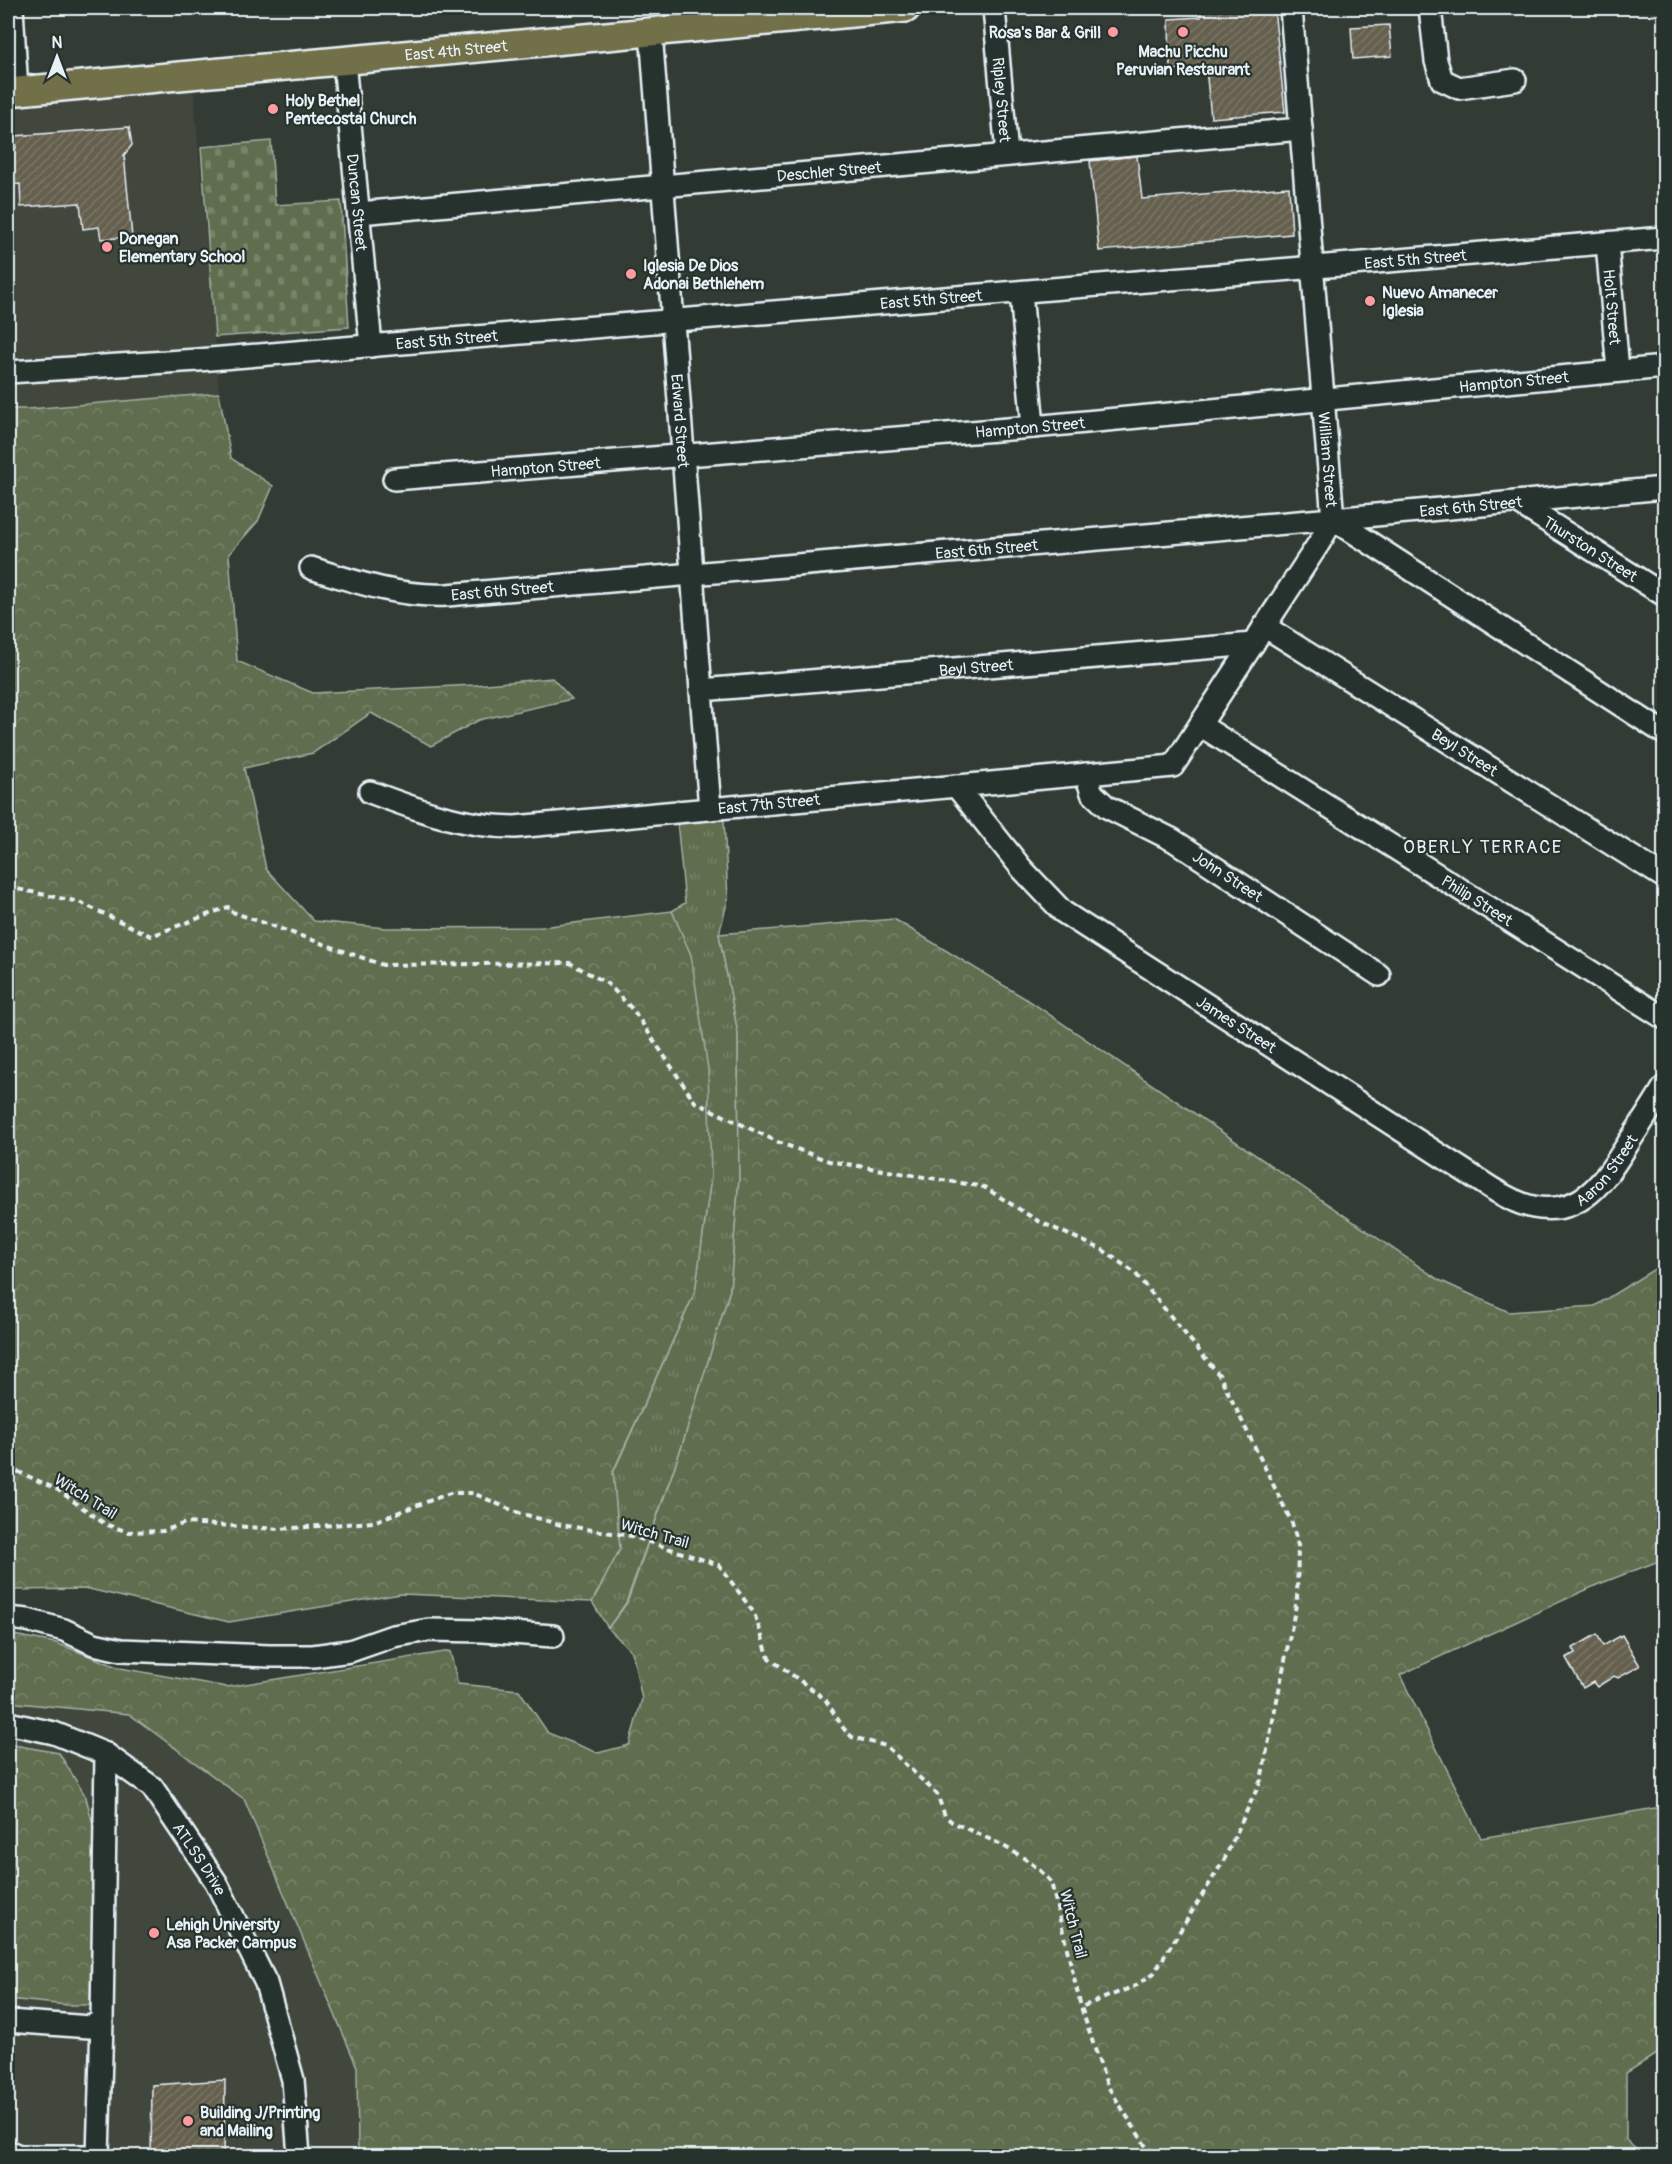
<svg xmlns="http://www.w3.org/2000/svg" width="1672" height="2164" viewBox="0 0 1672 2164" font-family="Pangolin,sans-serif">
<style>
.built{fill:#42463c}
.grass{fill:url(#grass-tufts);stroke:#a4b0a4;stroke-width:1.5}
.forest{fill:url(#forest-crowns);stroke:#a4b0a4;stroke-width:1.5}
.cemetery{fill:url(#cemetery-stones);stroke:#a4b0a4;stroke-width:1.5}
.building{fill:url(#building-hatch);stroke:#e8f1f8;stroke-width:1.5}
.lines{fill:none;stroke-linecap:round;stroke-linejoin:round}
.minor-casing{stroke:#e8f1f8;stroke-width:26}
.major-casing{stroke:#e8f1f8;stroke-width:32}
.path{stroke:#e8f1f8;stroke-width:4;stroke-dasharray:6 4.5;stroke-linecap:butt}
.minor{stroke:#26332d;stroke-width:21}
.major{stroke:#726f4a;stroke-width:27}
.poi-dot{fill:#ff9aa2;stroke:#26332d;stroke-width:2}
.labels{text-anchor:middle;stroke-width:4.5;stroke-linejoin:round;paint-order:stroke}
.poi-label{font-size:16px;font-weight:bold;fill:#e8f1f8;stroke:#26332d;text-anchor:start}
.street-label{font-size:16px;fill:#e8f1f8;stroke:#26332d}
.neighbourhood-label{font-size:18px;letter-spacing:1.5px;fill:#e8f1f8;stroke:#26332d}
</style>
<defs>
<pattern id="grass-tufts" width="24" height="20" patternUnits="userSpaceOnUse" patternTransform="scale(1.5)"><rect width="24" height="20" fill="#606e50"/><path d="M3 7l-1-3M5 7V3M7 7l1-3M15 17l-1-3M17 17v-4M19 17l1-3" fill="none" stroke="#77836a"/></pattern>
<pattern id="forest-crowns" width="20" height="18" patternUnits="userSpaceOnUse" patternTransform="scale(1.5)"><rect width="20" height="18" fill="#606e50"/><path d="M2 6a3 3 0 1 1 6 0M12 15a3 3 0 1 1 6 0" fill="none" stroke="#77836a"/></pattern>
<pattern id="cemetery-stones" width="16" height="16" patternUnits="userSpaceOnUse" patternTransform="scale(1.5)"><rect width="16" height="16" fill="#606e50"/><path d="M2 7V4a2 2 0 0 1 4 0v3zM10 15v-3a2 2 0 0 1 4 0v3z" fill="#77836a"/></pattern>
<pattern id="building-hatch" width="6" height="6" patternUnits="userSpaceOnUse" patternTransform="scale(1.5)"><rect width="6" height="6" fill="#655e4e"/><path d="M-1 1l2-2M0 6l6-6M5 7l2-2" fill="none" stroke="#7b7668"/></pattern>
</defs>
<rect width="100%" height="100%" fill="#333c34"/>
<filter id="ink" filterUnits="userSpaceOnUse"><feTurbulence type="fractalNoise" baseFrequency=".0167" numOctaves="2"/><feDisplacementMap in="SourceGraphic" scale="12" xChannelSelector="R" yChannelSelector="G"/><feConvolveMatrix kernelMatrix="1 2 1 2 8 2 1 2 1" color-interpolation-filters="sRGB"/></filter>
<g filter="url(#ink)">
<g class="built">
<polygon points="193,84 219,393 29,409 8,409 8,101"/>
<polygon points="8,1702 129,1714 244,1799 357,2067 358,2156 8,2156"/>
</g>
<polygon class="grass" points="724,820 728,899 719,934 738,1033 739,1179 730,1290 682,1446 626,1603 608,1628 592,1602 620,1549 613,1473 695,1292 711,1177 690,955 672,911 685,903 677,821"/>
<g class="forest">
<polygon points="219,393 231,458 273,486 258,521 229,554 237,661 313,693 475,685 552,678 572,699 479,720 431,746 371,713 313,753 244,768 266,869 314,921 386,928 541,927 672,911 691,955 708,1069 711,1177 695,1292 613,1472 620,1549 592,1602 401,1594 229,1622 89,1589 8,1590 8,409 29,409"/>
<polygon points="894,919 1031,1002 1439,1280 1509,1312 1595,1306 1664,1263 1664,1559 1599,1584 1400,1675 1481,1838 1655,1808 1664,1812 1664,2049 1626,2073 1626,2140 1643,2156 358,2156 357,2067 244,1799 129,1714 8,1702 8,1634 56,1643 120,1668 227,1687 450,1651 458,1684 519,1690 548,1733 598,1753 629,1745 642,1699 632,1652 608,1628 627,1603 682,1446 730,1290 739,1179 738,1033 719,934"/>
<polygon points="8,1744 59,1753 86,1797 95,1833 90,2005 67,2005 8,1999"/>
</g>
<polygon class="cemetery" points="271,141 275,205 341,201 349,327 215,337 201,147"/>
<g class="building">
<polygon points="1200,8 1274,8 1285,112 1211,118 1206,68 1170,70 1169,19 1201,17"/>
<polygon points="1389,25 1392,56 1353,59 1351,27"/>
<polygon points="129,127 132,145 124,155 132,237 101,239 99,227 83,229 80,203 21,207 20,184 8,185 8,149 16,148 15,136"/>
<polygon points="1137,156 1142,199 1289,187 1292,234 1099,251 1090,161"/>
<polygon points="1597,1634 1603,1646 1622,1635 1640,1666 1618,1678 1614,1676 1597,1687 1593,1682 1583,1688 1566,1658 1575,1653 1573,1648"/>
<polygon points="225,2080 224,2157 151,2157 152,2085"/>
</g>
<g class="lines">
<g class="minor-casing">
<g id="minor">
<polyline points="12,8 17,91"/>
<path id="s1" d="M994,8L1007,155"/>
<path id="s2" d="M1291,8L1333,519"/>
<polyline points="1430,8 1436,61 1442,80 1459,88 1515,80"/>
<path id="s3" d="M651,32L710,809"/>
<path id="s4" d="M344,61L371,346"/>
<path id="s5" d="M359,213L1301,129"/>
<path id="s6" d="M1607,243L1618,371"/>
<polyline points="1021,292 1033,427"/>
<path id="s7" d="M8,372L198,360L1664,238"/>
<path id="s8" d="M394,479L1033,427L1664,367"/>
<path id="s9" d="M1517,502L1664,595"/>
<polyline points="1333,519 1664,733"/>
<path id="s10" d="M311,568C356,582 399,597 447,595L1333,519L1664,488"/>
<path id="s11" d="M1264,626L1664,877"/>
<path id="s12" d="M701,690L1253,644"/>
<path id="s13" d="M1200,725L1664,1018"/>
<path id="s14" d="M1086,774L1092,793L1107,807L1173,840L1379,975"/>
<path id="s15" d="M956,786L1022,869L1063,912L1491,1188C1504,1196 1518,1204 1533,1207C1583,1217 1606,1178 1629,1142C1641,1124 1653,1106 1664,1087"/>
<path id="s16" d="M370,792C418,810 463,827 515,827L1173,766L1319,543L1333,519"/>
<polyline points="8,1618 27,1620 64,1630 94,1644 121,1650 269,1656 313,1656 350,1651 393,1636 429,1630 483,1631 553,1636"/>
<path id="s17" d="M8,1723L54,1733L106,1754L152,1787L216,1882L266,1983L293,2080L299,2156"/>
<polyline points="8,2021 90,2027 102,2021 106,1754"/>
<polyline points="8,2151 19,2156 98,2156 102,2021"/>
</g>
</g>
<g class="major-casing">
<g id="major">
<path id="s18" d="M8,92L906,8"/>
</g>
</g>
<g class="path">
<polyline points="8,887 79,902 151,936 228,907 227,910 383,965 570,963 608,984 634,1011 695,1102 778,1142 829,1161 984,1187 1038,1221 1103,1250 1135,1273 1220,1376 1292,1523 1298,1545 1297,1600 1261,1780 1224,1860 1154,1973 1135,1986 1081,2007 1107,2085 1147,2148 1161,2156"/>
<path d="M8,1467L58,1490L105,1524L128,1532L163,1531L185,1523L279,1529L373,1522L450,1493H473L516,1512L561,1525L631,1536L719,1565L754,1613L769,1658L825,1699L844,1729L852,1737L886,1746L937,1794L945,1816L952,1822C986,1838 1027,1853 1051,1882L1081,2007"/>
</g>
<use href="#minor" class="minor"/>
<use href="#major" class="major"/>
</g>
</g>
<g class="poi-dot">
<circle cx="1113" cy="32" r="6"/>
<circle cx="1183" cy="32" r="6"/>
<circle cx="273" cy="109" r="6"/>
<circle cx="107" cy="247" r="6"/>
<circle cx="631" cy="274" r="6"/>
<circle cx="1370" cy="301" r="6"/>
<circle cx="154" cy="1933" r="6"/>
<circle cx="188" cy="2121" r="6"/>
</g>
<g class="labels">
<g class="poi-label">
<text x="1101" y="38" text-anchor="end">Rosa's Bar &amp; Grill</text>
<text x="1183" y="57" text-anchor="middle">Machu Picchu<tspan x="1183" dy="18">Peruvian Restaurant</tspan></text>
<text x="285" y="106">Holy Bethel<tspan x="285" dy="18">Pentecostal Church</tspan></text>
<text x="119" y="244">Donegan<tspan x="119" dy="18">Elementary School</tspan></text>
<text x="643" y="271">Iglesia De Dios<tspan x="643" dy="18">Adonai Bethlehem</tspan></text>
<text x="1382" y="298">Nuevo Amanecer<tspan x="1382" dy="18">Iglesia</tspan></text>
<text x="166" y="1930">Lehigh University<tspan x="166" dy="18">Asa Packer Campus</tspan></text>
<text x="200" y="2118">Building J/Printing<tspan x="200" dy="18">and Mailing</tspan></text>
</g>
<g class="street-label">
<text dy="6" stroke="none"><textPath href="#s18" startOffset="450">East 4th Street</textPath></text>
<text dy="6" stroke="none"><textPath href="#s1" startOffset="92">Ripley Street</textPath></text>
<text dy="6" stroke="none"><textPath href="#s5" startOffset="472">Deschler Street</textPath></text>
<text dy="6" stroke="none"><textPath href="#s4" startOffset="142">Duncan Street</textPath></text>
<text dy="6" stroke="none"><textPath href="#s7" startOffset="1412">East 5th Street</textPath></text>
<text dy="6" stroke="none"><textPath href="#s7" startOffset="926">East 5th Street</textPath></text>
<text dy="6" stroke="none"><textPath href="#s6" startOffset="64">Holt Street</textPath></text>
<text dy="6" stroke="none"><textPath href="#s7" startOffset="440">East 5th Street</textPath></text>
<text dy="6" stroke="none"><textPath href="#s8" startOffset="1124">Hampton Street</textPath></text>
<text dy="6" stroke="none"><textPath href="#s3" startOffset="390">Edward Street</textPath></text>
<text dy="6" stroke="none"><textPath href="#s8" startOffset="638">Hampton Street</textPath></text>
<text dy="6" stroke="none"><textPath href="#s2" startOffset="453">William Street</textPath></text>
<text dy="6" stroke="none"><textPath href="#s8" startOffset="152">Hampton Street</textPath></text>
<text dy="6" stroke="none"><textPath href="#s10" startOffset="1167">East 6th Street</textPath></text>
<text dy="6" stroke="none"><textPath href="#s9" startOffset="87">Thurston Street</textPath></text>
<text dy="6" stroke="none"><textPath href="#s10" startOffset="681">East 6th Street</textPath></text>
<text dy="6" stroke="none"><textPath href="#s10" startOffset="195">East 6th Street</textPath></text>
<text dy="6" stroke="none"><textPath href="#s12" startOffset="276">Beyl Street</textPath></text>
<text dy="6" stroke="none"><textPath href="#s11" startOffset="237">Beyl Street</textPath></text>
<text dy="6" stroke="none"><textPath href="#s16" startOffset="405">East 7th Street</textPath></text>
<text dy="6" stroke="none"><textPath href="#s14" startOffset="180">John Street</textPath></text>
<text dy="6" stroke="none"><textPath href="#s13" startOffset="328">Philip Street</textPath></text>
<text dy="6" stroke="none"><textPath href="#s15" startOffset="372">James Street</textPath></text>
<text dy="6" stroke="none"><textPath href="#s15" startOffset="810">Aaron Street</textPath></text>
<text transform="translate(86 1496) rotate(32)" y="6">Witch Trail</text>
<text transform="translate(655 1533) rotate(16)" y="6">Witch Trail</text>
<text dy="6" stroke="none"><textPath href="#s17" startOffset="246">ATLSS Drive</textPath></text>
<text transform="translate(1074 1924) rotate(76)" y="6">Witch Trail</text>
</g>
<g class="neighbourhood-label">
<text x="1483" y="853">OBERLY TERRACE</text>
</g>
</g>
<rect width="1672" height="2164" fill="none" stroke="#26332d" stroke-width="30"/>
<rect x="15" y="15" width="1642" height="2134" fill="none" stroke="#e8f1f8" stroke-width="2" filter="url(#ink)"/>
<g transform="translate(57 57)" stroke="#26332d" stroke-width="4.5" paint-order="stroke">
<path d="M0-4.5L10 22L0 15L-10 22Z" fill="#e8f1f8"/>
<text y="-9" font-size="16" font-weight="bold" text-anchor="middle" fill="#e8f1f8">N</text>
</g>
</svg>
